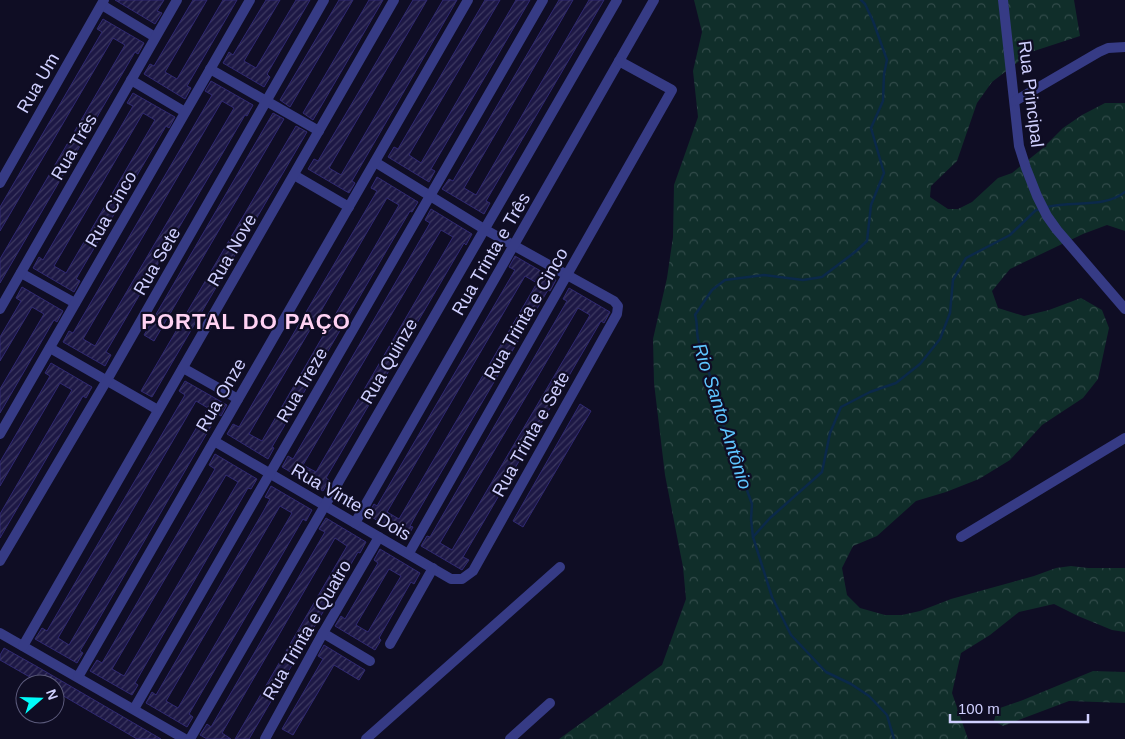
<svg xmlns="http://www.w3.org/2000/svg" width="1125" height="739" viewBox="0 0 1125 739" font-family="Helvetica,sans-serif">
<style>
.forest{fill:url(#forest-crowns)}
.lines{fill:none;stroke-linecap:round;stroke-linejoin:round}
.stream{stroke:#0b294a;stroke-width:2.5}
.building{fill:url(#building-hatch);stroke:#302972;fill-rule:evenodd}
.minor{stroke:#363b85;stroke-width:10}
.labels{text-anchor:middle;stroke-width:4.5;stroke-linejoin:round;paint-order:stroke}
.street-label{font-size:18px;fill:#d0d0ff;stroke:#0f0d24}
.water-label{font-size:19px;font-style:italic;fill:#5ec5ff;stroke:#0f0d24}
.district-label{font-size:22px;font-weight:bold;letter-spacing:1px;fill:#ffd2f3;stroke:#0f0d24}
</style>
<defs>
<pattern id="forest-crowns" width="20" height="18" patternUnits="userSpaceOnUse" patternTransform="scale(1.25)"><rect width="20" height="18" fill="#102e2a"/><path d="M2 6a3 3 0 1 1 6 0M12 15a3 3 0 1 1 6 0" fill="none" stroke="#324b4a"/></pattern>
<pattern id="building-hatch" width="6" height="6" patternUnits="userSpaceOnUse" patternTransform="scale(1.25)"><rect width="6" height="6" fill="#1d1845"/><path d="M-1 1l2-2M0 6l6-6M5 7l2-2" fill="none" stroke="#3d3961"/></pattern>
</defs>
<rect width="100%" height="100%" fill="#0f0d24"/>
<g class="forest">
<polygon points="694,0 1074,0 1080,36 1031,52 992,82 977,103 957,161 931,186 930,197 948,209 958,209 972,202 998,178 1012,173 1043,148 1063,128 1082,115 1105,103 1125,103 1125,231 1107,225 1083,234 1010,269 992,291 998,308 1024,316 1049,310 1081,298 1102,310 1109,328 1098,379 1083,398 1042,425 1010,460 979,479 946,492 916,501 877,536 853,546 842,568 847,595 860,608 885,615 902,615 920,611 951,599 1034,576 1056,568 1071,566 1088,568 1125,568 1125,632 1112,630 1078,616 1054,604 1019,612 990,635 961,653 952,693 968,739 559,739 662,665 686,599 683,567 665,475 654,383 653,339 667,278 673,237 674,185 698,117 693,71 702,32"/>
<polygon points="1093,671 1125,672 1125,703 1069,701 1003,726 994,721 997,709 1023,700"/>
</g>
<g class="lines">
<g class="stream">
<path d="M861,0L865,4L873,21L887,60L884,74L883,101L871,128L884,173L871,205L867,241L855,252L822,277L803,280L764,275L725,280L712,290L695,315C698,323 696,331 698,339C706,365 716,389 720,416L752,504L751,519L753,537L772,597L791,635L826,672L851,684L869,696L887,715L894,739"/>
<path d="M1047,207C1073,200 1103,209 1125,192"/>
<polyline points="753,537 770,518 822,472 830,433 841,407 870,392 896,383 920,364 940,339 950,313 953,280 966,258 1010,235 1036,210 1039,210"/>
</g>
</g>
<g class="building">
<polygon points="115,0 164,0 157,11 162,13 155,24"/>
<polygon points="193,0 207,0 165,72 177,79 223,0 237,0 187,86 191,88 185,99 144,74 150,64 154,66"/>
<polygon points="266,0 280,0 244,61 256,68 296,0 310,0 267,74 270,77 264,87 223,63 229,52 233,55"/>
<polygon points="339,0 353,0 290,107 280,100"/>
<polygon points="369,0 383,0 313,120 303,113"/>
<polygon points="413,0 427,0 329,168 341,175 443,0 457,0 352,181 355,183 349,193 308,169 314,159 318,161"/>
<polygon points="485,0 500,0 409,155 421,163 516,0 530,0 431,169 435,171 429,182 388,157 394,147 398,149"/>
<polygon points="559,0 573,0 464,188 476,195 589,0 604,0 486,201 490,203 484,214 442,189 449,179 453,181"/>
<polygon points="103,19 144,43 138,54 135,52 0,283 0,259 125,45 113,38 0,231 0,207 102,32 97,29"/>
<path d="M211,81L253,105L247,116L245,115L106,352L111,355L105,366L63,342L69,331L73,333L212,95L205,91ZM222,101L234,108L95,346L83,339Z"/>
<path d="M133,93L175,117L169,128L166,126L76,279L80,281L74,292L33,268L39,257L43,260L133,106L127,103ZM143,113L155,120L66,273L54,266Z"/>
<polygon points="273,113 284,119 154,341 144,335"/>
<polygon points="296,126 307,132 152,397 141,391"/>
<path d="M377,177L418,202L412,212L410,211L391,243L272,447L274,448L268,459L227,434L233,424L239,427L278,360L377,191L371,188ZM387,198L399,205L262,441L249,434Z"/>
<path d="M431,209L472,234L466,245L464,243L326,478L329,480L323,491L282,467L288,456L293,459L419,242L430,223L425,220ZM441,230L453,237L316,472L303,465Z"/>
<path d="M515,256L556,280L550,291L548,290L416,515L410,526L413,527L407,538L368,515L374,504L377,506L515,270L509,267ZM525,276L537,283L399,519L387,512Z"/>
<polygon points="22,287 63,311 57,322 54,320 0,413 0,389 44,314 32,307 0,361 0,337 21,301 16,298"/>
<path d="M569,288L610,312L604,323L601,321L463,557L469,560L462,570L421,546L427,536L430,537L567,301L563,299ZM578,308L590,315L452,550L440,543Z"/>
<polygon points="51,363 92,387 86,398 83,396 0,538 0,514 72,390 60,383 0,486 0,462 50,376 45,373"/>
<path d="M185,381L227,405L221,416L218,414L92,631L80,651L83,653L77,663L35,639L42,628L47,631L185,395L179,391ZM196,401L208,408L69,645L58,638Z"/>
<polygon points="580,404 591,411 523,527 513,521"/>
<path d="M215,454L257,479L251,489L248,488L135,683L138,685L132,695L90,671L97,660L102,663L204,488L215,469L209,465ZM226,475L238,482L124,676L112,669Z"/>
<path d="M271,486L312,510L306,521L303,519L196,702L189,714L193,717L187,727L146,703L152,692L156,695L263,512L270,499L265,497ZM280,506L292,513L178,708L166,701Z"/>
<polygon points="326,518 366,542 360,553 358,552 249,739 235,739 347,546 335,538 222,733 231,739 207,739 200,735 207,724 211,727 325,532 319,529"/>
<path d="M380,549L420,573L414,584L411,582L379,638L381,640L375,650L335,626L341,616L345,619L378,563L374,560ZM389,569L401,576L368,632L356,625Z"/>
<polygon points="324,645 365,670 359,680 334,665 293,735 282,729 323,659 318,656"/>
<polygon points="4,648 36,666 161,739 137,739 55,691 55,684 42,684 0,660 0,655"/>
</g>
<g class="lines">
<g class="minor">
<polyline points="1003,0 1019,146 1026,168 1037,196 1047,216 1057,230 1125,309"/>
<polyline points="102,5 155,37"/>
<polyline points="210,69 319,131"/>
<polyline points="131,80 185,112"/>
<polyline points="1015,101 1099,52 1108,48 1125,47"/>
<polyline points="294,175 349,207"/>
<polyline points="0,183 104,0"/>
<polyline points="21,273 75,303"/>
<polyline points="0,309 177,0"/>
<polyline points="50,348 158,410"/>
<polyline points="183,368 238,399"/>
<polyline points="0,434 250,0"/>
<polyline points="214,441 451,579 462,579 473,571 617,314 618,306 614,301 484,229 375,162"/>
<polyline points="355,523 654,0"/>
<polyline points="961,537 1125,438"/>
<polyline points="409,553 672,90 619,61"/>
<polyline points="0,561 107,380 324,0"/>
<polyline points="0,633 185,739"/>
<polyline points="323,633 370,661"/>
<polyline points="390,644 433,568"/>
<polyline points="23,646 394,0"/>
<polyline points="78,677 468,0"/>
<polyline points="134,709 543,0"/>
<polyline points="190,739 617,0"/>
<polyline points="265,739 323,633 379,537"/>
<polyline points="366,739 560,567"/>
<polyline points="510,739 550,703"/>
</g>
</g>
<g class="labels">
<g class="street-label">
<text transform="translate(38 83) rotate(-60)" y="6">Rua Um</text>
<text transform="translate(1031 94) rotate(83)" y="6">Rua Principal</text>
<text transform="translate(74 147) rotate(-60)" y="6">Rua Três</text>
<text transform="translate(111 209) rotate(-60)" y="6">Rua Cinco</text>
<text transform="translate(232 250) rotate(-60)" y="6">Rua Nove</text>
<text transform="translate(491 254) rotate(-60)" y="6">Rua Trinta e Três</text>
<text transform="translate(157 261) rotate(-60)" y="6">Rua Sete</text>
<text transform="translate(526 314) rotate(-60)" y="6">Rua Trinta e Cinco</text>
<text transform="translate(389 361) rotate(-60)" y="6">Rua Quinze</text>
<text transform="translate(302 385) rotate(-60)" y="6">Rua Treze</text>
<text transform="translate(221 395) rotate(-60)" y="6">Rua Onze</text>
<text transform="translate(531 434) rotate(-61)" y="6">Rua Trinta e Sete</text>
<text transform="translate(351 502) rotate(30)" y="6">Rua Vinte e Dois</text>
<text transform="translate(307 630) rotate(-60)" y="6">Rua Trinta e Quatro</text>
</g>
<g class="water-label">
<text transform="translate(723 416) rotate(72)" y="7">Rio Santo Antônio</text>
</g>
<g class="district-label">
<text x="246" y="329">PORTAL DO PAÇO</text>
</g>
</g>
<g transform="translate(40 699) rotate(70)"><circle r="24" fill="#0f0d24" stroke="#5c5b7c"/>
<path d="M0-4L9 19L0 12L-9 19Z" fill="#00fbfa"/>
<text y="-8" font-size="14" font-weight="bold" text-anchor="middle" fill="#d0d0ff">N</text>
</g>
<path d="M950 714v8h138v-8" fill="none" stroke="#d0d0ff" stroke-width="2.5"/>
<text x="958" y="714" font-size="15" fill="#d0d0ff" stroke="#0f0d24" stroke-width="4" paint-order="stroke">100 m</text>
</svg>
